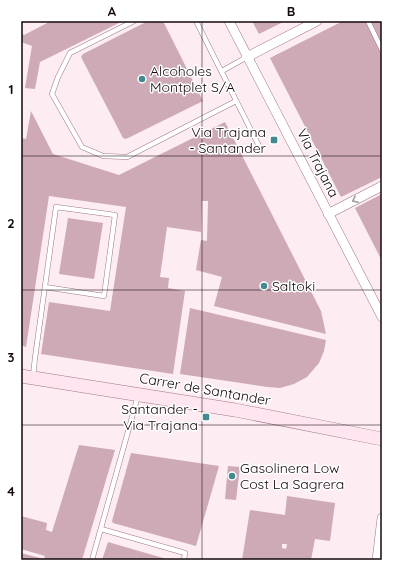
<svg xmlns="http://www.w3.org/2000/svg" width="403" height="581" viewBox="0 0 403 581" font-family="Quicksand,sans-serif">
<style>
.building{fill:#cea9b6;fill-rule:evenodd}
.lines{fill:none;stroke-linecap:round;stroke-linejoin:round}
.lane-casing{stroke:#9d7986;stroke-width:5.5}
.street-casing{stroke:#9d7986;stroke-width:10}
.secondary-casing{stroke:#9d7986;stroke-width:14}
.lane{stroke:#fff;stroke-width:4.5}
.street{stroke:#fff;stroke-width:9}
.secondary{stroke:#fee5ef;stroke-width:13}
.oneway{stroke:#a19c9e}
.grid{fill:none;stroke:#14080d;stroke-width:1;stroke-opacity:0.55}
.poi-dot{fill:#428990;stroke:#fff;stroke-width:1.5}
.labels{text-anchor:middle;stroke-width:3;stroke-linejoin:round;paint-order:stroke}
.poi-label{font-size:14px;fill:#14080d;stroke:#fff;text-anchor:start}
.street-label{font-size:14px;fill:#14080d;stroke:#fff}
.neatline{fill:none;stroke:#14080d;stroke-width:1.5}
.grid-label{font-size:13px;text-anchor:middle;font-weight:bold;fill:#14080d}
</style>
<rect width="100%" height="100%" fill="#fdedf2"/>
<g class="building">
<polygon points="51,21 123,21 40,62 35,89 25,88 32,46 21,42 21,33 24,35"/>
<polygon points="148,21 159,21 164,23 203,101 126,139 123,138 81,57 83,54"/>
<polygon points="252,21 285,21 259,34"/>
<polygon points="343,21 382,21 382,177 341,197 270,58"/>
<polygon points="31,111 53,154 119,175 225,122 321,311 326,334 214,306 222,277 196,270 201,240 207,241 208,201 202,201 201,232 167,227 160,277 169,278 168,288 185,291 173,374 41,354 49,302 110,311 126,207 49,196 26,347 21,345 21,138 26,139"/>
<polygon points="382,194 382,261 355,208"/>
<polygon points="68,218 103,223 94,279 59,274"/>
<polygon points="190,308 326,340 324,351 319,363 307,377 294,384 280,388 267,387 180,374"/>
<polygon points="79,445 115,450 82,560 21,560 21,553 44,559 45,556 21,549 21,516 47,523 46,530 52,532"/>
<polygon points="131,453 219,466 196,546 113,523 112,521"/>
<polygon points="228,466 240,467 236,500 225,499"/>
<path d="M287,496L335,503L330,541L315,539L311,560H242L250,510L285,515ZM282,544H287L286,549L282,548Z"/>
<polygon points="108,542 170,560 102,560"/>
</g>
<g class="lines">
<g class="lane-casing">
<g id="lane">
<polyline points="134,21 70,53 58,77 52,94 82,147 103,156 127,157 236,101"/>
<polyline points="196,21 259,146"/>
<polyline points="368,21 382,50"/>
<polyline points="222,71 247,57"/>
<polyline points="33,376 35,358 56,207 115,215 104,296 45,287"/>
<polyline points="101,529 185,553 184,560"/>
<polyline points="92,560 138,396"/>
</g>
</g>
<g class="street-casing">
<g id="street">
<polyline points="229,21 382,317"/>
<polyline points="247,57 317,21"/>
<polyline points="328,214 382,186"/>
<polyline points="377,560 382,518"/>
</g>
</g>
<g class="secondary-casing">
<polyline id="secondary" points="21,376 235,410 382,439"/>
</g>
<use href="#lane" class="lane"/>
<use href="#street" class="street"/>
<use href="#secondary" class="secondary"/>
</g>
<defs><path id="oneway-chevron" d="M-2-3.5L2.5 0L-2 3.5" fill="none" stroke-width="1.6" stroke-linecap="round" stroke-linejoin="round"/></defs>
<use class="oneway" href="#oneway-chevron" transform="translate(355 200) rotate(153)"/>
<path class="grid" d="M202,21V560M21,156H382M21,290H382M21,425H382"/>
<g class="poi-dot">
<circle cx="142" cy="79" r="4"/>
<rect x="270" y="136" width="8" height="8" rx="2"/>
<circle cx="264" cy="286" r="4"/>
<rect x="202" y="413" width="8" height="8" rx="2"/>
<circle cx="232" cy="476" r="4"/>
</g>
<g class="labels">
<g class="poi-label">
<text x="150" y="76">Alcoholes<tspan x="150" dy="16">Montplet S/A</tspan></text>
<text x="266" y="137" text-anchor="end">Via Trajana<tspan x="266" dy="16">- Santander</tspan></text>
<text x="272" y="291">Saltoki</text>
<text x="198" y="414" text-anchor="end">Santander -<tspan x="198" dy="16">Via Trajana</tspan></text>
<text x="240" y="473">Gasolinera Low<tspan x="240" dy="16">Cost La Sagrera</tspan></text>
</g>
<g class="street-label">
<text transform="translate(318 163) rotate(63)" y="5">Via Trajana</text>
<text transform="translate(205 389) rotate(10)" y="5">Carrer de Santander</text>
</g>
</g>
<rect width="403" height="581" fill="none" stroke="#ffffff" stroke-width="44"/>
<rect x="22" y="22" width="359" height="537" class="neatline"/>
<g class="grid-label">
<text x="112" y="16">A</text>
<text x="291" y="16">B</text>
<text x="11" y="94">1</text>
<text x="11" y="228">2</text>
<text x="11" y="362">3</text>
<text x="11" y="496">4</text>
</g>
</svg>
